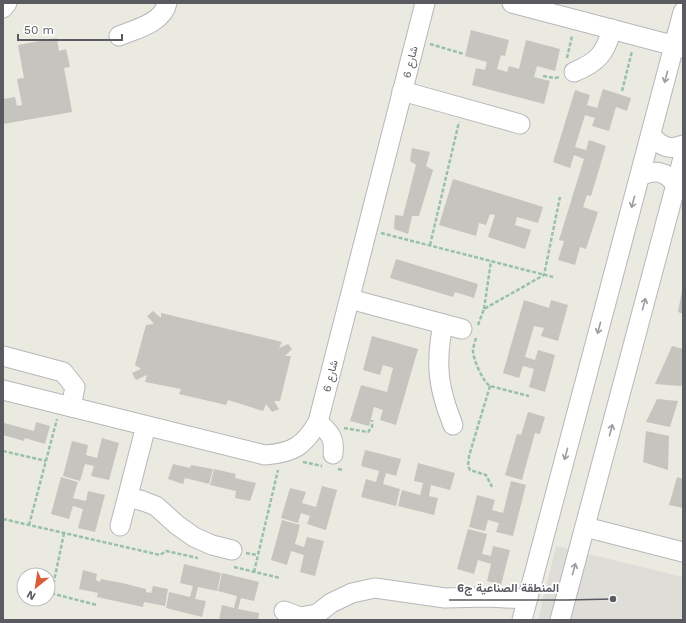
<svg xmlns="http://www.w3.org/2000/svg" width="686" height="623" viewBox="0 0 686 623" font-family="'Work Sans',Vazirmatn,sans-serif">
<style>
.industrial{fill:#deddd8}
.building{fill:#c6c4be}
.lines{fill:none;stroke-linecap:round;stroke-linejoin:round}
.minor-casing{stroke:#b6b7bc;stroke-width:21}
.path{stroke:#99c0aa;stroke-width:2.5;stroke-dasharray:4 2;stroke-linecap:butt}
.minor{stroke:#fff;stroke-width:19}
.oneway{stroke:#9b9da0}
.labels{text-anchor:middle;stroke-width:3.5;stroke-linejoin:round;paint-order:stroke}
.street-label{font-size:11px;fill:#595b60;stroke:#fff}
.leader{fill:none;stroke:#595b60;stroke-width:1.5}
.callout-dot{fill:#595b60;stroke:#fff;stroke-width:1.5}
.callout-label{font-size:12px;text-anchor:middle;font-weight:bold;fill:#595b60;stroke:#fff;stroke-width:3.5;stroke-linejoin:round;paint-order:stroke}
</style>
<rect width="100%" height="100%" fill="#eaeae0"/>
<polygon class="industrial" points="556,546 683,577 683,620 538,620"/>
<g class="building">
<polygon points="471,30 509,40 505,56 501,55 497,69 507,72 509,66 519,69 526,40 560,49 555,71 537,66 534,77 550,81 544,104 472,85 476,68 485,70 487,62 465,56"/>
<polygon points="57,38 59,51 66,49 70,67 64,68 72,112 3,124 3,99 15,97 17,106 22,105 17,79 24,78 18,45"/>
<polygon points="603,89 631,98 627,111 616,107 609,131 592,126 595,118 585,115 575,147 586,150 589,140 606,146 591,196 587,195 583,207 598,212 586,249 580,247 575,265 558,260 564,241 559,240 584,159 574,155 570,168 553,162 575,90 590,95 587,105 597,108"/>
<polygon points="412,148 430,152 426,166 433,170 419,216 412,216 408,234 394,229 395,215 403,216 416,165 410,161"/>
<polygon points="453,179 543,207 538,223 517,217 515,225 531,230 525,249 488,237 495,215 490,214 486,225 479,223 476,236 439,225"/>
<polygon points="396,259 478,284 474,298 455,292 453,297 390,278"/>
<polygon points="682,291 683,292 683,314 678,312"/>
<polygon points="524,300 549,308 551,300 568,305 558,341 541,336 544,328 534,326 525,357 535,360 538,350 555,355 545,392 529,387 534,369 523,366 519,378 503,373"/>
<polygon points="153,311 161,318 161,313 282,342 279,348 288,344 292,349 285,356 291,356 280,401 274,401 279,409 272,412 266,404 263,411 228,400 226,405 179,394 181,389 145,382 147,375 136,380 132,373 141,369 135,365 146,325 154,324 147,316"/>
<polygon points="372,336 418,349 396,425 380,420 383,410 374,407 369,426 350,421 361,385 387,392 393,368 383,365 380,375 363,370"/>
<polygon points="672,346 683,349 683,382 681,386 655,384"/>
<polygon points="657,399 678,401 670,427 646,422"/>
<polygon points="528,412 545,417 540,434 535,433 522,480 505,475 517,434 521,435"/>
<polygon points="36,422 50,426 45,444 25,438 24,441 3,435 4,423 34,431"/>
<polygon points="646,431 669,436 668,470 643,462"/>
<polygon points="102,438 119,443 109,480 91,476 94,466 85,464 80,481 63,476 72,441 88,445 86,455 97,458"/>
<polygon points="365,450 401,459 396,476 386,473 383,484 400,489 396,506 361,497 366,479 376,482 379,471 361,466"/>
<polygon points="418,463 455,473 450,490 431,485 429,496 438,498 434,515 398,506 402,490 420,495 423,483 414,481"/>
<polygon points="173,464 190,468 191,465 213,469 209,484 185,478 183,484 168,479"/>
<polygon points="214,469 236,474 235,478 256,483 250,501 235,498 236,491 210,485"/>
<polygon points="61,477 78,482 73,498 86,501 88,491 105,495 95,532 78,528 83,509 73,506 69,519 51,514"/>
<polygon points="677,477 683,479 683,508 669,505"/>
<polygon points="511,481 526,485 513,536 496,532 499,523 488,520 485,531 469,527 477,495 495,500 492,510 503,513"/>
<polygon points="322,486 337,490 326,530 307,524 310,516 301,513 298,523 281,518 290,488 306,492 302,503 316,507"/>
<polygon points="282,520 300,525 295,544 304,547 307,537 324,541 315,576 300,572 304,555 291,551 287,565 271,560"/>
<polygon points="468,529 487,534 482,554 491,556 493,546 510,550 501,585 487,581 491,564 478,560 474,574 457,569"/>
<polygon points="184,564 221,573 217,591 198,587 195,599 206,601 202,617 166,608 169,592 190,597 193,586 180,583"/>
<polygon points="83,570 97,574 96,580 100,582 101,579 122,583 146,589 146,592 151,593 153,586 168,589 165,606 144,602 143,607 97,597 98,593 79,589"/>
<polygon points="222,573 259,582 254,601 241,598 238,609 259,613 258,620 219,620 222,605 234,608 237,596 218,591"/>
</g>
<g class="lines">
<g class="minor-casing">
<g id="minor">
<polyline points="512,3 683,48"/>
<polyline points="3,8 7,3"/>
<path d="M119,36C136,29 163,23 167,3"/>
<path d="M574,72C598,62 605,54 612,29"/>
<polyline points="402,91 520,124"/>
<path d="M651,135C660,146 669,151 683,145"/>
<path d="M640,176C656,169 665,171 676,185"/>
<polyline points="350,299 462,329"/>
<path d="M443,324C435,364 438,388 453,425"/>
<polyline points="3,356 63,372 75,387 71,407"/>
<path d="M3,390L265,455C293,453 304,446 318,422L425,3"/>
<path d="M318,422C330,433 335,438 333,454"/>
<polyline points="128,497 143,501 156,506 177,525 194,537 212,545 232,550"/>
<polyline points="120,526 146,426"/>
<polyline points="585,527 683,552"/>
<polyline points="284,611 300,617 317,614 331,603 352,593 375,588 445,598 487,597 527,599"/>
<polyline points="522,620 683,12"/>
<polyline points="560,620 683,158"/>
</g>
</g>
<g class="path">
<polyline points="430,44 464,54"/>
<polyline points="567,58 572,36"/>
<polyline points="543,76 555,78 560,77"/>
<polyline points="622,91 632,51"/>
<polyline points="381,233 553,277"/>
<polyline points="430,245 459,122"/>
<polyline points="484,309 491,261"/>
<polyline points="478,325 484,309 544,275 560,197"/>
<path d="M476,338C475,342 473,347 473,351C473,359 483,382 490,386L529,396"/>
<polyline points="490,386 469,456 468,466 470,470 486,475 492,487"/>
<polyline points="344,428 368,432 372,427 372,420"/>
<polyline points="3,451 46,461"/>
<polyline points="303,462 322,466"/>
<polyline points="338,469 344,470"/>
<polyline points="3,519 160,555 166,551 198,558"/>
<polyline points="29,525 57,419"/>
<polyline points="64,533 52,591 54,594 97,605"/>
<polyline points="246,553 257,555"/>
<polyline points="234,567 280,578"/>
<polyline points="254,572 278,470"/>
</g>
<use href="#minor" class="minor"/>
</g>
<defs><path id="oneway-shaft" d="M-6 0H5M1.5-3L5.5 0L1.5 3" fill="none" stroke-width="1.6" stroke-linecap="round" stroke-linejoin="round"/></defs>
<g class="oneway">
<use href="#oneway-shaft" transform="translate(666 77) rotate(105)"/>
<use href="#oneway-shaft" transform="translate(633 202) rotate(105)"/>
<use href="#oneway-shaft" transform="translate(644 304) rotate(-75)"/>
<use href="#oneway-shaft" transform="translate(599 328) rotate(105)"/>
<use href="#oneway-shaft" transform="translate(611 430) rotate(-75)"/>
<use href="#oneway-shaft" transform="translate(566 454) rotate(105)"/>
<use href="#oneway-shaft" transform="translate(574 569) rotate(-75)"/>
</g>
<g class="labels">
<g class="street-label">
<text transform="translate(410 62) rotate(-76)" y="4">شارع 6</text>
<text transform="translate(330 376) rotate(-76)" y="4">شارع 6</text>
</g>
</g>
<path class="leader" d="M613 599L567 600H449"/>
<circle class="callout-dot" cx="613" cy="599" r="4"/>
<g class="callout-label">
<text x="508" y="592">المنطقة الصناعية ج6</text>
</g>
<rect width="686" height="623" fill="none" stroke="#595b60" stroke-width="8"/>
<g transform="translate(36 587) rotate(210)"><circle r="19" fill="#ffffff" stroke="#bdbdbf"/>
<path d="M0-3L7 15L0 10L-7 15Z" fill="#d85d39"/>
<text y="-6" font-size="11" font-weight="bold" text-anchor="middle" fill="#595b60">N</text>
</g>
<path d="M18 34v6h104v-6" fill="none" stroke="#595b60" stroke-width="2"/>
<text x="24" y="34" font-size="12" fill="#595b60" stroke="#ffffff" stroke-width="3" paint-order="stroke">50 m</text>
</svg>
